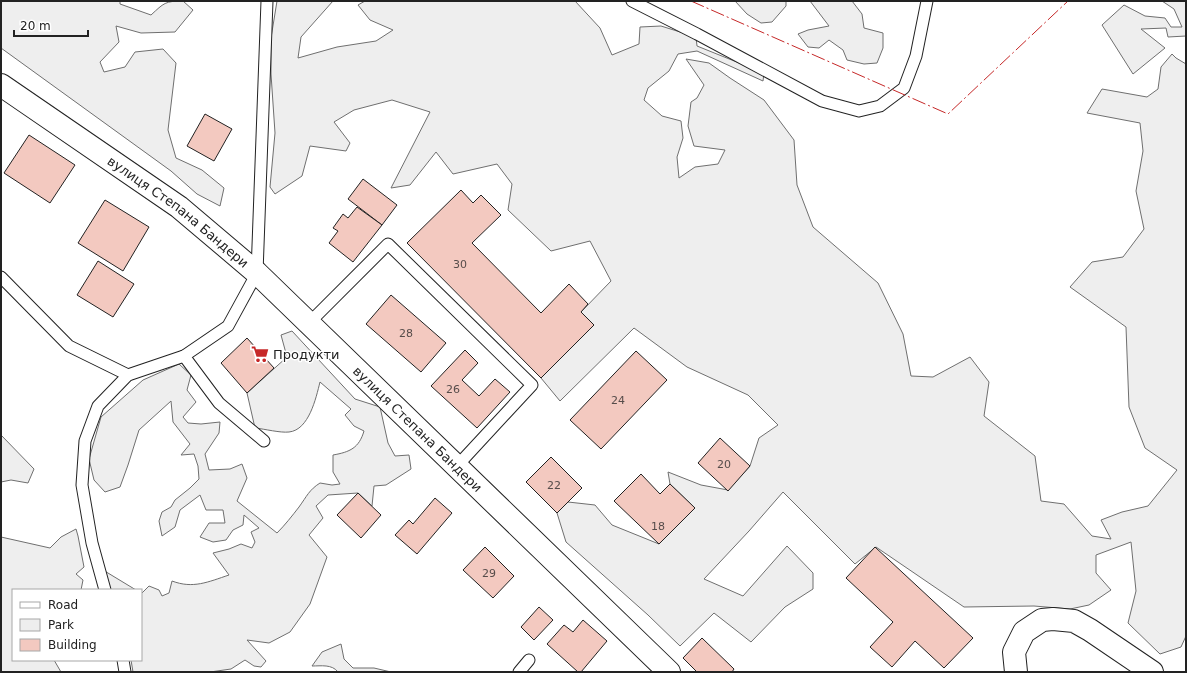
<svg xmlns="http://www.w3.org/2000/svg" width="1187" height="673" viewBox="0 0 1187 673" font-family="'DejaVu Sans',sans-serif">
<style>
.green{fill:#eee;stroke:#6f6f6f}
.building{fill:#f3c9c0;stroke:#222}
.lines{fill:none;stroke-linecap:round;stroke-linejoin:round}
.lane-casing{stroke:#222;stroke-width:13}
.street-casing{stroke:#222;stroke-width:24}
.secondary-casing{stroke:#222;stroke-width:24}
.lane{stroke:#fff;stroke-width:11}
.street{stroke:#fff;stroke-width:22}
.secondary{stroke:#fff;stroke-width:22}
.power{stroke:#c62828;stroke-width:1;stroke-dasharray:14 3 2 3;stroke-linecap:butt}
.labels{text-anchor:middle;stroke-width:3;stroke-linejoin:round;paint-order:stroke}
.number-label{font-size:11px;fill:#564c4a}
.street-label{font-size:13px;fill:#222;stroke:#fff}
.poi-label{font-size:13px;fill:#222;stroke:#fff;text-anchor:start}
</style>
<rect width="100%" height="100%" fill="#fff"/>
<g class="green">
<path d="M1,1H120V4L151,15C164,3 165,1 183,1L193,10L175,32L141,33L116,26L119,42L100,62L104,72L125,67L135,52L163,49L176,63L168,130L176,158L202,170L224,188L220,206L197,194L171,171L1,48Z"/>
<polygon points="277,1 333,1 301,37 298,58 337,47 376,41 393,30 370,20 358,5 365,1 575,1 600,28 612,55 639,44 640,27 661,26 696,37 697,46 764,73 763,81 697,51 678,54 669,71 648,88 644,100 662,116 681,121 683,138 677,157 679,178 695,167 718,164 725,150 694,146 688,126 691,102 697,98 704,85 686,59 709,63 730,78 764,100 794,140 797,185 813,227 878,283 903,334 911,376 933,377 970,357 989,382 984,416 1035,456 1041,501 1064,504 1092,536 1111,539 1101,520 1122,512 1148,506 1177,470 1145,448 1129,407 1126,327 1070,287 1092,262 1123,257 1144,229 1136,191 1143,151 1140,123 1087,113 1102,89 1147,97 1158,89 1161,67 1172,54 1176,58 1186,64 1186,636 1181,647 1160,654 1128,623 1136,591 1131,542 1096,555 1096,573 1111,590 1089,605 1070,609 1034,606 964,607 876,547 855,564 783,492 749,531 704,579 743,596 787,546 813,573 813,589 785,607 751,642 714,613 680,646 648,615 566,542 557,513 568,502 595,505 612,525 659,544 695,508 670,484 668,472 701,485 728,490 750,466 759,438 778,425 748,395 687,367 634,328 560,401 541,378 594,325 581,312 611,281 590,241 551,251 508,210 512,184 497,164 453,174 436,152 410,185 391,188 430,112 392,100 354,110 334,122 350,143 346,151 310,146 302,176 275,194 270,187 275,133 271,74 271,38"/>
<polygon points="735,1 786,1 786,6 772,22 761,23 747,14"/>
<polygon points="810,1 852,1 862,14 864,28 883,33 883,48 877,63 864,64 847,60 843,50 829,40 819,48 808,47 798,34 808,30 829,26"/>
<polygon points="1162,1 1186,1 1186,36 1168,37 1166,28 1141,29 1165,48 1133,74 1102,25 1124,5 1145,16 1165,18 1171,27 1182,27 1174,9"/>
<path d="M292,331L355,399L380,407L388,443L395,456L409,455L411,469L386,485L374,486L372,506L358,493L328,495L316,506L323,518L309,535L327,557L310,604L290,632L269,643L247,640L266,661L261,667L254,666L245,660L231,669L210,672H133L131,660H141V592L142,593L149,586L159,590L162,596L169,593L172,581C193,589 208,582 229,575L213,553L229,549L241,544L252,548L255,542L251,532L259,528L244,515L243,525L233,530L226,540L213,542L200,537L209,523H225L223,510H206L200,495L180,510L175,527L162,536L159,521L162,512L171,507L175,500L190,488L199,479L198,466L194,454L181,455L190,444L173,422L171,401L139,430L128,465L120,487L105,492L94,480L89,459L101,417L143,380L179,364L191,375L187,390L196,402L183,417L188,423L201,424L220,422L219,433L205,454L209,470L230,469L242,464L247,478L237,501L277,533C285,525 292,516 299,507C307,496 309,490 320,483L332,485L340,484L333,472V455C350,452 359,448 364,431L354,426L345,415L351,409L320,382C316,398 309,430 289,432C280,433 265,429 255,428L247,393L287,357L281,335Z"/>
<polygon points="1,435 34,469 28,483 11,480 1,482"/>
<polygon points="76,529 78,536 84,567 76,574 83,580 81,590 13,590 13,660 54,660 61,672 1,672 1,537 50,548 61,537"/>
<polygon points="103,570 136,590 109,590"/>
<path d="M341,644L344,659L353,668H374L391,672H338C332,664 321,666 312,666L322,652Z"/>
</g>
<g class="building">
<polygon points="205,114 232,129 214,161 187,146"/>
<polygon points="29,135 75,165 50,203 4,173"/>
<polygon points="363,179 397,205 382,225 348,199"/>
<polygon points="461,190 473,203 481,195 501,215 472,243 541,313 569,284 588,304 581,312 594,325 541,378 407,243"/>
<polygon points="105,200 149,227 123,271 78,243"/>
<polygon points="357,207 382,225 353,262 329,243 338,231 333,228 343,214 348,218"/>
<polygon points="98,261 134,284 113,317 77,295"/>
<polygon points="391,295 446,343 421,372 366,324"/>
<polygon points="247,338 274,368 247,393 221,363"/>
<polygon points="465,350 478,363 462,380 479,396 495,379 510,392 477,428 431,386"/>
<polygon points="636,351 667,380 601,449 570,420"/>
<polygon points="720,438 750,466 728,491 698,463"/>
<polygon points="551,457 582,488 557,513 526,482"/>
<polygon points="641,474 660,494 670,484 695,508 659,544 614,501"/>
<polygon points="358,493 381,515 361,538 337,515"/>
<polygon points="435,498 452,513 417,554 395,535 409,520 413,524"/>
<polygon points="485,547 514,576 493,598 463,570"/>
<polygon points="875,547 973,638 944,668 915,641 892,667 870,647 893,622 846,578"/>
<polygon points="539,607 553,620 534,640 521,627"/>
<polygon points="583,620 607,641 581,672 578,672 547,644 564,625 573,632"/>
<polygon points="702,638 734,669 732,672 697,672 683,658"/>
</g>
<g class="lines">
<g class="lane-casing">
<g id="lane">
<polyline points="632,1 697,34 822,101 859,111 880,106 904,88 916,56 927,1"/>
<polyline points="1,277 69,346 128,375"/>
<polyline points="309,323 388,244 532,385 457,466"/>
<polyline points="184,356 219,403 264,441"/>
<polyline points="105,590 92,543 82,485 85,441 98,406 128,375 184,356 228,326 257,273 267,1"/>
<polyline points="123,660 125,672"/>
<polyline points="519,672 529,660"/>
</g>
</g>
<g class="street-casing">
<polyline id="street" points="1016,672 1014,652 1024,632 1042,620 1053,619 1074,621 1090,630 1152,672"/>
</g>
<g class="secondary-casing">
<g id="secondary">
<path id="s1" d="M1,85L179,207L257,273L669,672"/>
</g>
</g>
<use href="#lane" class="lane"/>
<use href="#street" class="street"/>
<use href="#secondary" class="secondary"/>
<polyline class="power" points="691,1 948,114 1068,1"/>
</g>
<defs>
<g id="supermarket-bare" transform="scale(1.38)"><path d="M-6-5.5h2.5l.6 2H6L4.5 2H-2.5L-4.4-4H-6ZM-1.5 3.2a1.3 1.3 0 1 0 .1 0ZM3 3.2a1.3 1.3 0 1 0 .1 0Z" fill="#c62828" stroke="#fff" stroke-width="2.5" paint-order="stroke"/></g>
</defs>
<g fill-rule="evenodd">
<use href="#supermarket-bare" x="260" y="354"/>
</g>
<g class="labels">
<g class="number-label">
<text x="460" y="268">30</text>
<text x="406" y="337">28</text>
<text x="453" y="393">26</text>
<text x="618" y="404">24</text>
<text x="724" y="468">20</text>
<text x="554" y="489">22</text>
<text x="658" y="530">18</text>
<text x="489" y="577">29</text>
</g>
<g class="street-label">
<text dy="5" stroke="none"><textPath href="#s1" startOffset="218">вулиця Степана Бандери</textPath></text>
<text dy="5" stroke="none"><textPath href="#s1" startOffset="542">вулиця Степана Бандери</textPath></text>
</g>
<g class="poi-label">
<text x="273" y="359">Продукти</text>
</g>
</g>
<rect width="1187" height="673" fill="none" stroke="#222222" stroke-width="4"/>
<rect x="12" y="589" width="130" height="72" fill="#ffffff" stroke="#a7a7a7"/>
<rect x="20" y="602" width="20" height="6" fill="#ffffff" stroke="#a7a7a7"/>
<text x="48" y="609" font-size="12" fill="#222222">Road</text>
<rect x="20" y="619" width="20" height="12" fill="#eeeeee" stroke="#a7a7a7"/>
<text x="48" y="629" font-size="12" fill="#222222">Park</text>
<rect x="20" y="639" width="20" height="12" fill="#f3c9c0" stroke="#a7a7a7"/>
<text x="48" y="649" font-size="12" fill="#222222">Building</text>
<path d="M14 30v6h74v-6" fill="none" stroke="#222222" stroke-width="2"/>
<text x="20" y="30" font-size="12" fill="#222222" stroke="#ffffff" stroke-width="3" paint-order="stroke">20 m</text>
</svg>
